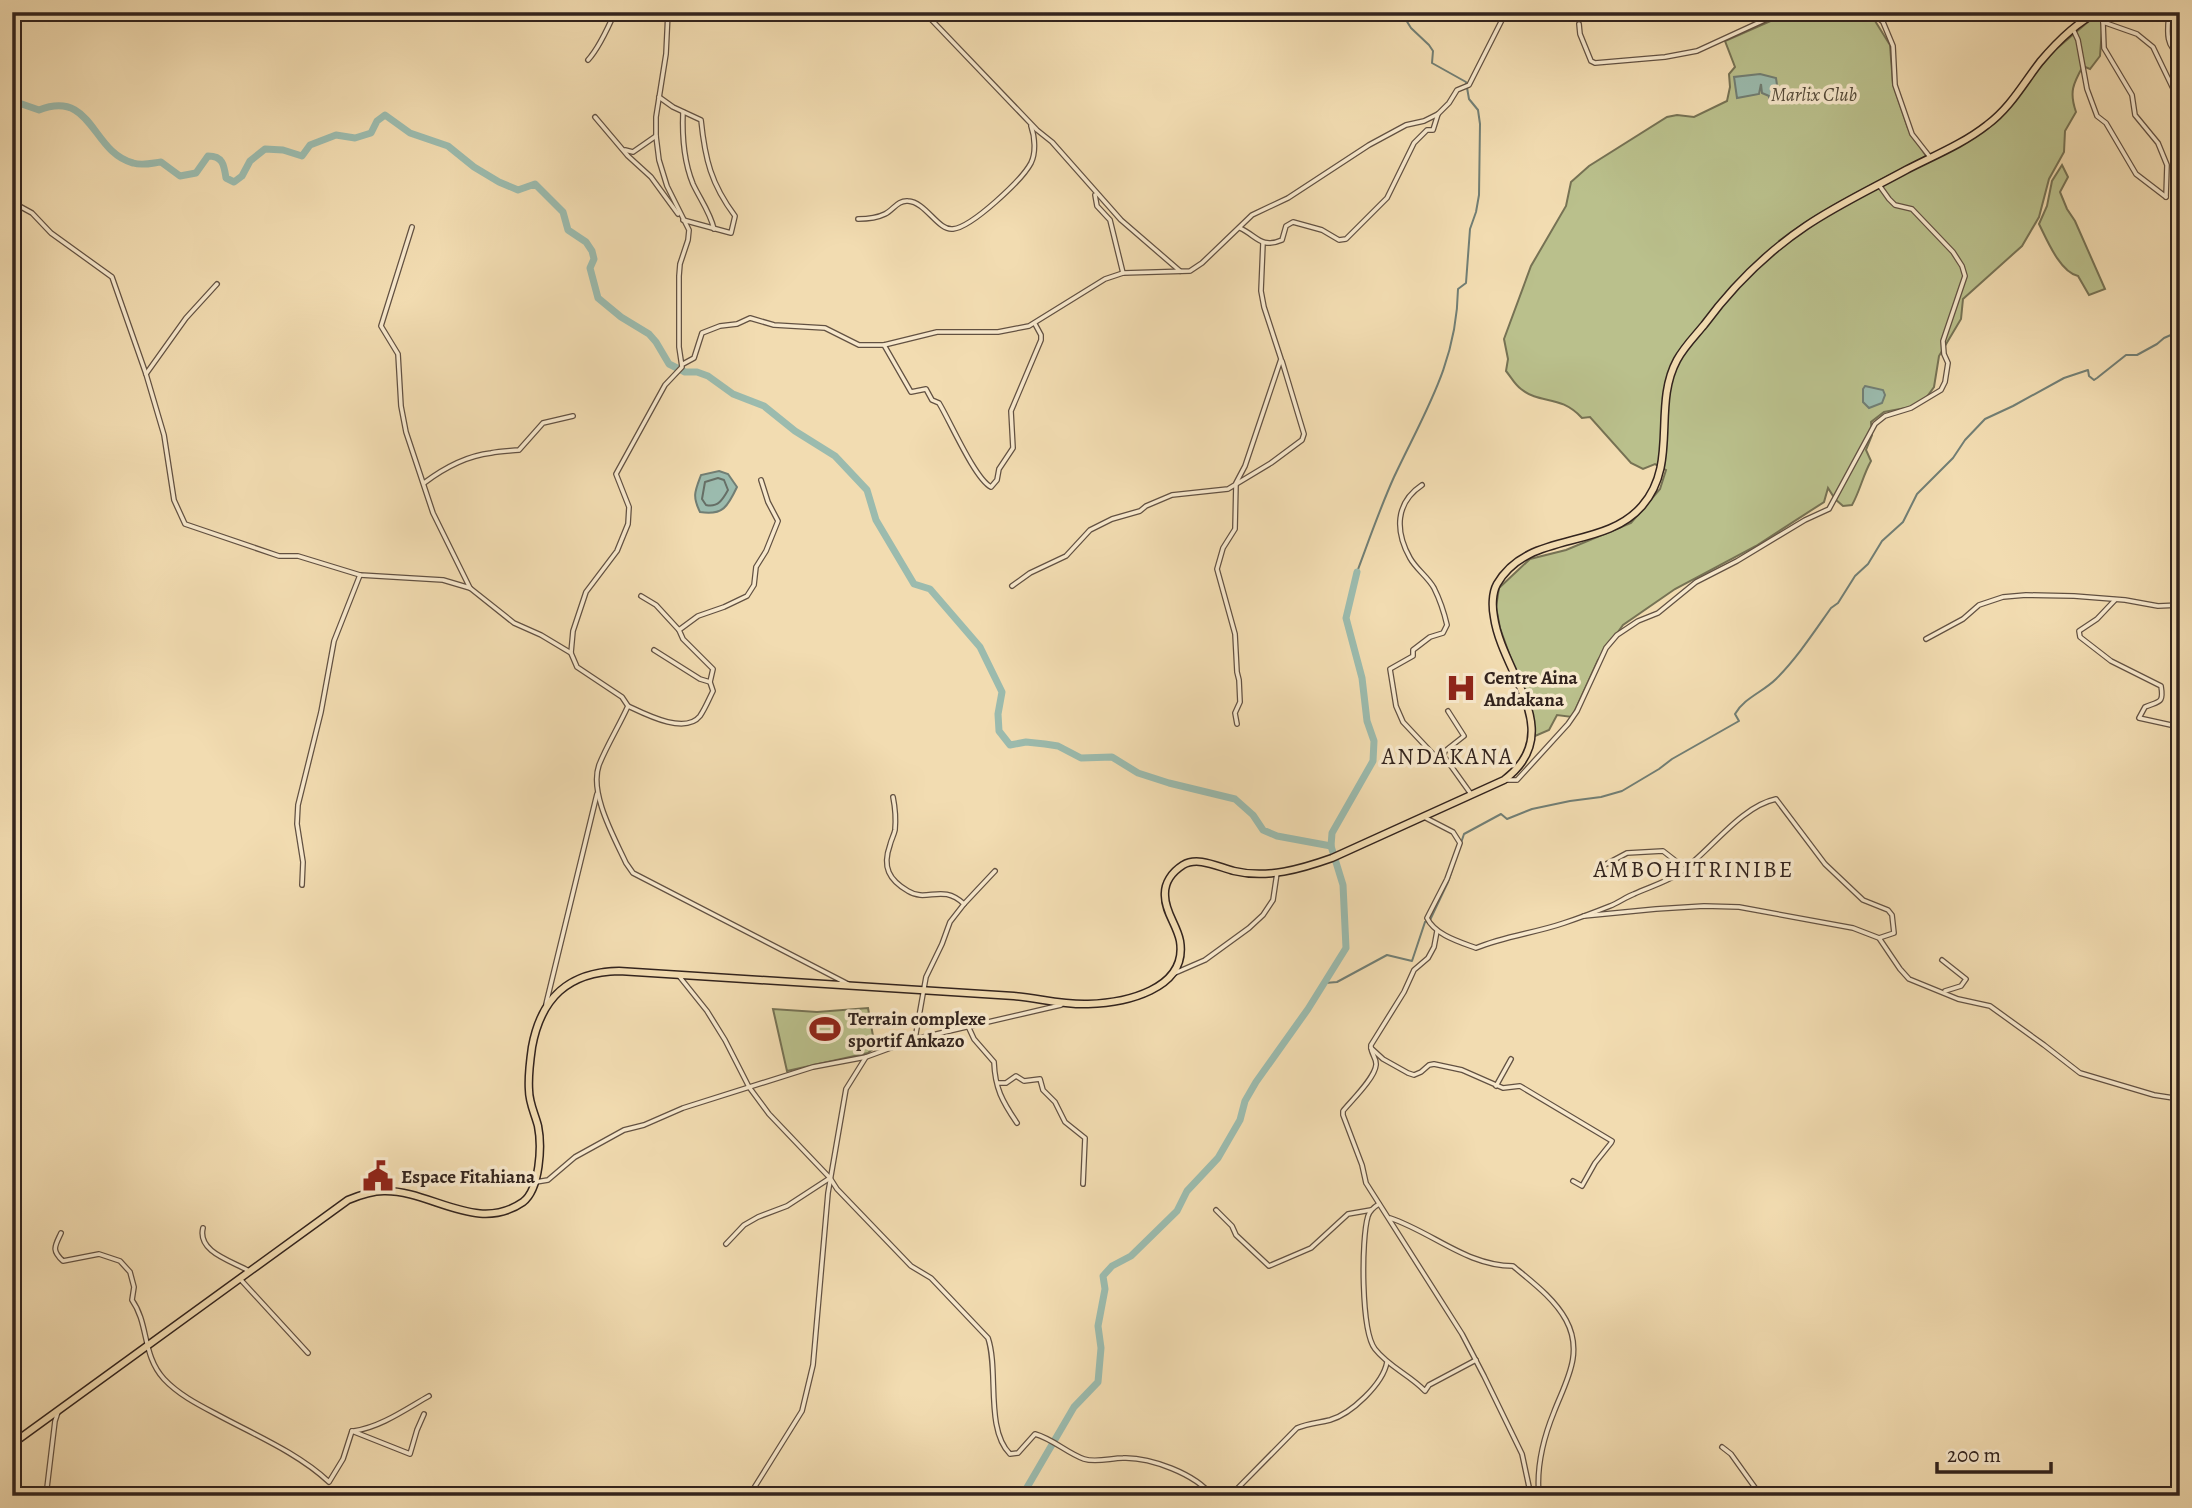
<svg xmlns="http://www.w3.org/2000/svg" width="2192" height="1508" viewBox="0 0 2192 1508" font-family="Alegreya,serif">
<style>
.green{fill:#bac08c;stroke:#767254;stroke-width:2}
.water{fill:#9bbbae;stroke:#717e74;stroke-width:2}
.lines{fill:none;stroke-linecap:round;stroke-linejoin:round}
.shore{stroke:#666f66;stroke-width:2}
.stream{stroke:#717e74;stroke-width:2}
.river{stroke:#9bbbae;stroke-width:7}
.street-casing{stroke:#625142;stroke-width:6}
.primary-casing{stroke:#32231d;stroke-width:9}
.street{stroke:#f7e8cc;stroke-width:3.5}
.primary{stroke:#f2dcb1;stroke-width:6}
.labels{text-anchor:middle;stroke-width:7;stroke-linejoin:round;paint-order:stroke}
.park-label{font-size:19px;font-style:italic;fill:#544a39;stroke:#f7e8cc}
.poi-label{font-size:19px;font-weight:bold;fill:#32231d;stroke:#f7e8cc;text-anchor:start}
.quarter-label{font-size:23px;letter-spacing:2px;fill:#32231d;stroke:#f7e8cc}
</style>
<rect width="100%" height="100%" fill="#f2dcb1"/>
<filter id="stains"><feTurbulence type="fractalNoise" baseFrequency=".00286" numOctaves="4"/><feColorMatrix values="0 0 0 0 .2 0 0 0 0 .09 0 0 0 0 .02 0 0 0 .5 -.17"/></filter>
<radialGradient id="worn" r=".72"><stop offset=".6" stop-color="#630" stop-opacity="0"/><stop offset="1" stop-color="#630" stop-opacity=".3"/></radialGradient>
<g class="green">
<path d="M1791,12H1863L1872,16L1890,45L1893,84L1908,128L1926,156C1877,183 1824,207 1779,241L1780,244L1817,219L1955,145L1999,115L2055,50L2089,21L2103,15L2100,56L2090,69L2083,66C2073,84 2069,92 2076,112L2065,131L2064,152L2049,179L2039,217L2022,246L1963,299L1961,319L1939,356L1934,387L1926,398L1911,407L1884,412L1871,422L1872,435L1866,450L1871,461C1863,475 1860,491 1852,505L1843,506L1835,499L1828,488L1824,502L1756,546L1675,589L1623,625L1598,660L1572,717L1557,715L1549,730L1535,736L1533,721L1500,628L1496,607L1499,588L1530,559L1566,550L1631,523L1660,489L1666,470L1655,464L1643,469L1631,463L1590,417L1582,418C1560,394 1541,405 1521,389C1515,385 1511,377 1506,371L1508,359L1504,339L1531,266L1566,206L1571,182L1589,166L1667,117L1677,115L1694,117L1727,101L1730,87L1729,74L1735,67L1725,41Z"/>
<path d="M2062,165L2068,177L2060,192L2067,209L2075,221L2105,289L2089,295L2078,276C2060,272 2047,240 2039,224L2047,206L2052,181Z"/>
<polygon points="868,1008 875,1047 868,1053 787,1071 773,1009 817,1012"/>
</g>
<g class="water">
<polygon points="1760,74 1776,78 1777,85 1780,90 1777,103 1769,101 1769,96 1762,93 1761,84 1759,94 1737,98 1734,77"/>
<polygon points="1865,386 1883,390 1885,395 1882,403 1869,408 1863,402 1863,389"/>
<path d="M719,471L728,474L737,487C728,506 723,516 700,512C692,496 695,491 701,475Z"/>
</g>
<g class="lines">
<path class="shore" d="M718,478L724,480L728,490C723,499 718,508 706,505L702,499L705,482Z"/>
<g class="stream">
<polyline points="2180,307 2172,311 2180,323"/>
<path d="M1357,572C1369,540 1380,508 1394,477C1424,413 1457,363 1458,289L1466,283L1470,229L1476,212L1479,195L1480,124L1478,110L1469,99L1466,82L1432,63L1433,51L1429,45L1411,28L1401,12"/>
<path d="M1325,983L1337,982L1387,955L1412,961L1425,922L1430,920L1448,882L1464,834L1501,814L1507,819L1532,809L1570,801L1601,797L1622,791L1659,769L1672,759L1739,721L1735,714C1744,698 1763,692 1776,679C1797,658 1814,632 1831,608L1838,603L1855,576L1868,564L1882,541L1903,522L1917,494L1953,458L1965,440L1985,419L2013,406L2064,378L2088,370L2089,376L2094,380L2097,378L2126,355H2137L2157,344L2164,338L2180,331"/>
</g>
<g class="river">
<path d="M12,103L16,102L39,110C93,89 91,152 133,163C143,166 152,163 161,162L180,176L196,173L208,156C223,156 224,165 226,178L234,182L242,176L250,161L265,149L283,150L302,156L310,145L336,135L355,138L371,133L377,121L385,115L410,133L448,146L474,167L499,182L518,190L535,184L563,212L568,230L586,242L592,251L594,259L590,268L598,298L621,317L649,334L656,342L669,364L685,372H697L708,376L733,394L764,406L795,431L835,456L867,490L876,520L914,584L930,589L980,647L1002,692L998,714L999,731L1010,745L1026,742L1045,744L1058,746L1081,758L1112,757L1138,773L1169,783L1235,799L1253,815L1263,830L1277,836L1331,846"/>
<polyline points="1022,1496 1074,1407 1098,1382 1101,1348 1098,1326 1105,1289 1103,1276 1112,1266 1131,1256 1177,1211 1187,1191 1218,1158 1240,1120 1245,1101 1256,1082 1308,1009 1346,948 1343,885 1331,846 1332,833 1373,761 1374,741 1367,721 1362,678 1346,618 1357,572"/>
</g>
<g class="street-casing">
<g id="street">
<path d="M668,12L666,54L656,117V136L659,160L667,186L689,230L688,240L680,264L679,276V347L682,367L665,385L616,474L629,507L628,524L617,551L586,592L573,631L571,653L577,667L622,697L628,706C619,726 607,745 599,765C589,793 614,837 626,863L633,873L848,984"/>
<polyline points="924,12 1037,130 1052,142 1121,220 1180,271"/>
<path d="M994,12C1014,16 1037,25 1055,12"/>
<polyline points="1872,12 1883,22 1893,46 1895,85 1912,134 1930,157"/>
<polyline points="2100,12 2103,22 2104,48 2132,95 2135,115 2158,143 2167,165 2166,197"/>
<path d="M2169,12C2168,28 2164,46 2180,54"/>
<polyline points="2103,22 2137,34 2153,47 2180,103"/>
<polyline points="1579,24 1580,34 1591,61 1595,63 1665,57 1697,51 1782,12"/>
<polyline points="2073,29 2078,40 2087,89 2097,116 2106,123 2136,174 2166,197"/>
<path d="M588,60C599,48 608,28 615,12"/>
<path d="M659,97L673,107L701,120C705,159 711,184 735,216L731,233L683,220"/>
<path d="M683,112C682,136 684,162 693,184C700,199 710,212 714,229"/>
<polyline points="595,117 628,156 651,177 678,214"/>
<polyline points="625,150 633,152 656,136"/>
<polyline points="1095,195 1097,206 1110,220 1123,273"/>
<polyline points="12,202 32,213 51,233 112,277 146,374 164,435 174,500 185,524 279,556 298,556 360,575 443,580 470,588 514,623 541,635 571,653"/>
<path d="M858,219C867,219 877,218 885,214C893,210 898,200 908,201C926,202 938,231 953,229C972,227 1022,180 1031,163C1036,153 1035,137 1031,126"/>
<polyline points="412,227 381,326 398,354 401,406 406,432 433,513 470,588"/>
<path d="M1240,228C1257,236 1261,249 1282,240L1286,226L1293,222L1322,230L1339,240L1346,239L1387,198L1414,143L1427,130H1433L1438,114"/>
<path d="M884,345L911,392L926,389L932,400L939,403C950,421 975,479 991,487L997,480L999,469L1013,448L1011,411L1041,340V335L1035,324"/>
<polyline points="683,364 694,358 702,333 720,326 737,324 750,318 774,325 825,328 859,345 884,345 937,332 998,332 1029,326 1105,279 1123,273 1190,271 1202,263 1252,215 1288,198 1369,145 1406,125 1424,121 1438,114 1449,103 1457,90 1469,85 1506,12"/>
<polyline points="146,374 186,318 217,284"/>
<path d="M424,483C444,468 465,456 491,453C500,451 509,451 519,450L543,423L573,416"/>
<path d="M1422,485C1395,503 1395,531 1410,558C1416,569 1428,577 1434,588C1440,600 1444,612 1447,625L1443,633L1430,637L1413,650V656L1390,669L1396,706L1403,722L1433,754L1446,759L1471,794"/>
<polyline points="1012,586 1030,573 1066,556 1090,530 1112,519 1140,511 1146,506 1172,495 1228,489 1271,463 1302,440 1304,434 1282,361"/>
<polyline points="641,596 656,605 679,630"/>
<path d="M2115,600L2097,619L2079,631L2080,637L2111,661L2161,686C2164,704 2159,701 2145,707L2139,718L2180,727"/>
<polyline points="1926,639 1963,619 1979,605 2003,597 2026,595 2074,596 2125,600 2158,606 2180,605"/>
<polyline points="654,650 700,679 710,682"/>
<path d="M628,706C645,714 685,735 700,716C705,709 709,699 713,691L710,682L713,669L683,639L679,630L698,616L724,607L747,596L754,585L756,567L766,551L778,521L768,502L761,480"/>
<polyline points="1237,724 1235,713 1240,702 1239,680 1237,672 1235,634 1217,569 1223,548 1235,529 1236,483 1245,466 1281,359 1264,307 1261,291 1263,243"/>
<polyline points="1443,758 1445,751 1464,736 1448,711"/>
<polyline points="1506,780 1517,780 1568,724 1577,711 1606,648 1617,635 1638,621 1658,613 1696,582 1737,561 1805,520 1829,509 1875,424 1885,416 1911,408 1941,390 1945,382 1948,363 1944,354 1943,341 1965,276 1962,266 1953,252 1912,209 1895,205 1889,199 1879,185"/>
<path d="M893,797C895,807 896,819 895,830C894,835 891,840 890,845C882,867 889,880 908,891C927,903 942,883 964,904"/>
<path d="M1424,817L1453,832L1460,843L1447,879L1427,918C1435,935 1460,942 1476,948C1505,936 1535,933 1564,923C1579,918 1595,912 1610,906C1618,903 1626,897 1634,894C1649,887 1664,883 1678,874C1709,853 1739,807 1776,799L1825,864L1863,900L1888,910L1892,915L1894,933L1879,938"/>
<polyline points="1597,869 1627,853 1663,851 1681,865 1682,870"/>
<polyline points="302,885 303,862 297,824 298,805 321,712 334,641 360,575"/>
<polyline points="1584,916 1656,909 1704,906 1739,907 1853,928 1879,938 1900,969 1909,979 1958,999 1990,1006 2044,1045 2080,1073 2154,1095 2180,1099"/>
<path d="M1437,931L1434,947L1428,958L1414,970L1404,992L1371,1045C1370,1053 1377,1058 1376,1065C1375,1078 1351,1101 1343,1111V1115L1362,1165L1366,1183L1462,1334L1484,1376L1522,1454L1531,1496"/>
<polyline points="1942,960 1966,979 1961,986 1945,991"/>
<polyline points="1175,973 1205,960 1249,928 1263,915 1273,900 1277,873"/>
<path d="M679,976L707,1011L725,1040L749,1087L769,1114L830,1178L837,1189L911,1266L931,1278L988,1338C999,1370 985,1429 1010,1454L1018,1453L1035,1434C1053,1439 1067,1453 1084,1459C1096,1463 1111,1458 1123,1458C1150,1457 1196,1474 1212,1496"/>
<polyline points="546,1004 597,794"/>
<path d="M968,1026L974,1039L994,1062C995,1088 1002,1101 1017,1123"/>
<polyline points="915,1039 926,977 942,944 950,922 964,904 995,871"/>
<polyline points="1371,1048 1383,1059 1408,1073 1414,1075 1421,1072 1429,1065 1434,1064 1462,1070 1503,1088 1520,1086 1612,1141 1611,1143 1595,1163 1582,1186 1573,1181"/>
<polyline points="998,1083 1006,1083 1016,1076 1024,1081 1040,1079 1043,1090 1055,1102 1065,1122 1085,1138 1083,1184"/>
<polyline points="1496,1086 1511,1059"/>
<polyline points="536,1182 548,1180 575,1157 624,1130 644,1125 683,1108 813,1067 866,1057"/>
<path d="M1379,1204C1374,1207 1370,1210 1368,1216C1361,1239 1361,1331 1375,1349C1389,1367 1410,1375 1425,1391L1429,1385L1476,1360"/>
<polyline points="1216,1210 1232,1226 1236,1235 1269,1266 1311,1248 1348,1214 1371,1210"/>
<path d="M1390,1218C1432,1232 1467,1266 1513,1266C1532,1282 1554,1298 1566,1320C1584,1353 1566,1381 1554,1412C1543,1439 1536,1466 1539,1496"/>
<path d="M203,1228C197,1252 232,1261 249,1271"/>
<path d="M61,1233C55,1246 51,1250 63,1261L99,1254L120,1261L130,1272L134,1287L132,1300C149,1324 142,1355 164,1379C179,1395 199,1405 218,1415C255,1435 298,1453 329,1482L343,1459L352,1431"/>
<polyline points="726,1244 744,1225 758,1217 787,1206 830,1178"/>
<polyline points="241,1280 308,1353"/>
<polyline points="352,1431 410,1454 417,1430 424,1414"/>
<path d="M354,1431C381,1427 406,1409 429,1396"/>
<polyline points="1722,1447 1731,1454 1761,1496"/>
<polyline points="46,1496 55,1421 58,1412"/>
<polyline points="749,1496 802,1411 813,1365 828,1193 846,1089 866,1057 915,1039 1061,1005"/>
<path d="M1230,1496L1297,1428C1309,1423 1318,1423 1330,1420C1351,1414 1383,1384 1387,1362"/>
</g>
</g>
<g class="primary-casing">
<path id="primary" d="M12,1444L348,1200C360,1195 371,1191 384,1191C431,1190 477,1234 523,1202C540,1189 542,1146 538,1126C535,1114 529,1103 529,1090C528,1076 530,1061 532,1047C541,998 568,972 619,971L1014,996C1038,998 1063,1005 1088,1004C1124,1003 1188,990 1180,941C1177,925 1165,912 1165,896C1164,883 1172,872 1183,865C1198,856 1218,867 1234,871C1267,879 1301,869 1332,858L1504,780C1568,732 1502,674 1494,617C1492,607 1492,593 1497,584C1528,530 1603,551 1642,506C1679,464 1652,406 1677,360C1684,347 1695,336 1704,325C1732,287 1766,253 1806,226C1837,205 1873,188 1906,170C1933,156 1963,144 1987,125C2010,108 2023,84 2040,62C2056,43 2075,23 2098,12"/>
</g>
<use href="#street" class="street"/>
<use href="#primary" class="primary"/>
</g>
<defs>
<g id="hospital-bare" transform="scale(2.415)"><path d="M-5-5h3v3.5h4V-5h3V5h-3V1.5h-4V5h-3Z" fill="#8f2418" stroke="#f7e8cc" stroke-width="2.5" paint-order="stroke"/></g>
<g id="stadium-bare" transform="scale(2.415)"><path d="M0-5a6.5 5 0 1 0 0 10a6.5 5 0 1 0 0-10ZM-3.5-1.8h7v3.6h-7Z" fill="#8f2418" stroke="#f7e8cc" stroke-width="2.5" paint-order="stroke"/></g>
<g id="civic-bare" transform="scale(2.415)"><path d="M-.6-6.5H3V-4.5H.6V-3L4-1V1h2V6H-6V1h2V-1L-.6-3ZM-1.2 2.5V6h2.4V2.5Z" fill="#8f2418" stroke="#f7e8cc" stroke-width="2.5" paint-order="stroke"/></g>
</defs>
<g fill-rule="evenodd">
<use href="#hospital-bare" x="1461" y="688"/>
<use href="#stadium-bare" x="825" y="1029"/>
<use href="#civic-bare" x="378" y="1176"/>
</g>
<g class="labels">
<g class="park-label">
<text x="1814" y="101">Marlix Club</text>
</g>
<g class="poi-label">
<text x="1484" y="684">Centre Aina<tspan x="1484" dy="22">Andakana</tspan></text>
<text x="848" y="1025">Terrain complexe<tspan x="848" dy="22">sportif Ankazo</tspan></text>
<text x="401" y="1183">Espace Fitahiana</text>
</g>
<g class="quarter-label">
<text x="1448" y="764">ANDAKANA</text>
<text x="1694" y="877">AMBOHITRINIBE</text>
</g>
</g>
<rect width="2192" height="1508" fill="none" stroke="#f2dcb1" stroke-width="42"/>
<rect x="14" y="14" width="2164" height="1480" fill="none" stroke="#32231d" stroke-width="3.5"/>
<rect x="21" y="21" width="2150" height="1466" fill="none" stroke="#32231d" stroke-width="2"/>
<path d="M1937 1462v10h114v-10" fill="none" stroke="#32231d" stroke-width="3.5"/>
<text x="1947" y="1462" font-size="21" fill="#32231d" stroke="#f7e8cc" stroke-width="5" paint-order="stroke">200 m</text>
<rect width="100%" height="100%" filter="url(#stains)"/>
<rect width="100%" height="100%" fill="url(#worn)"/>
</svg>
